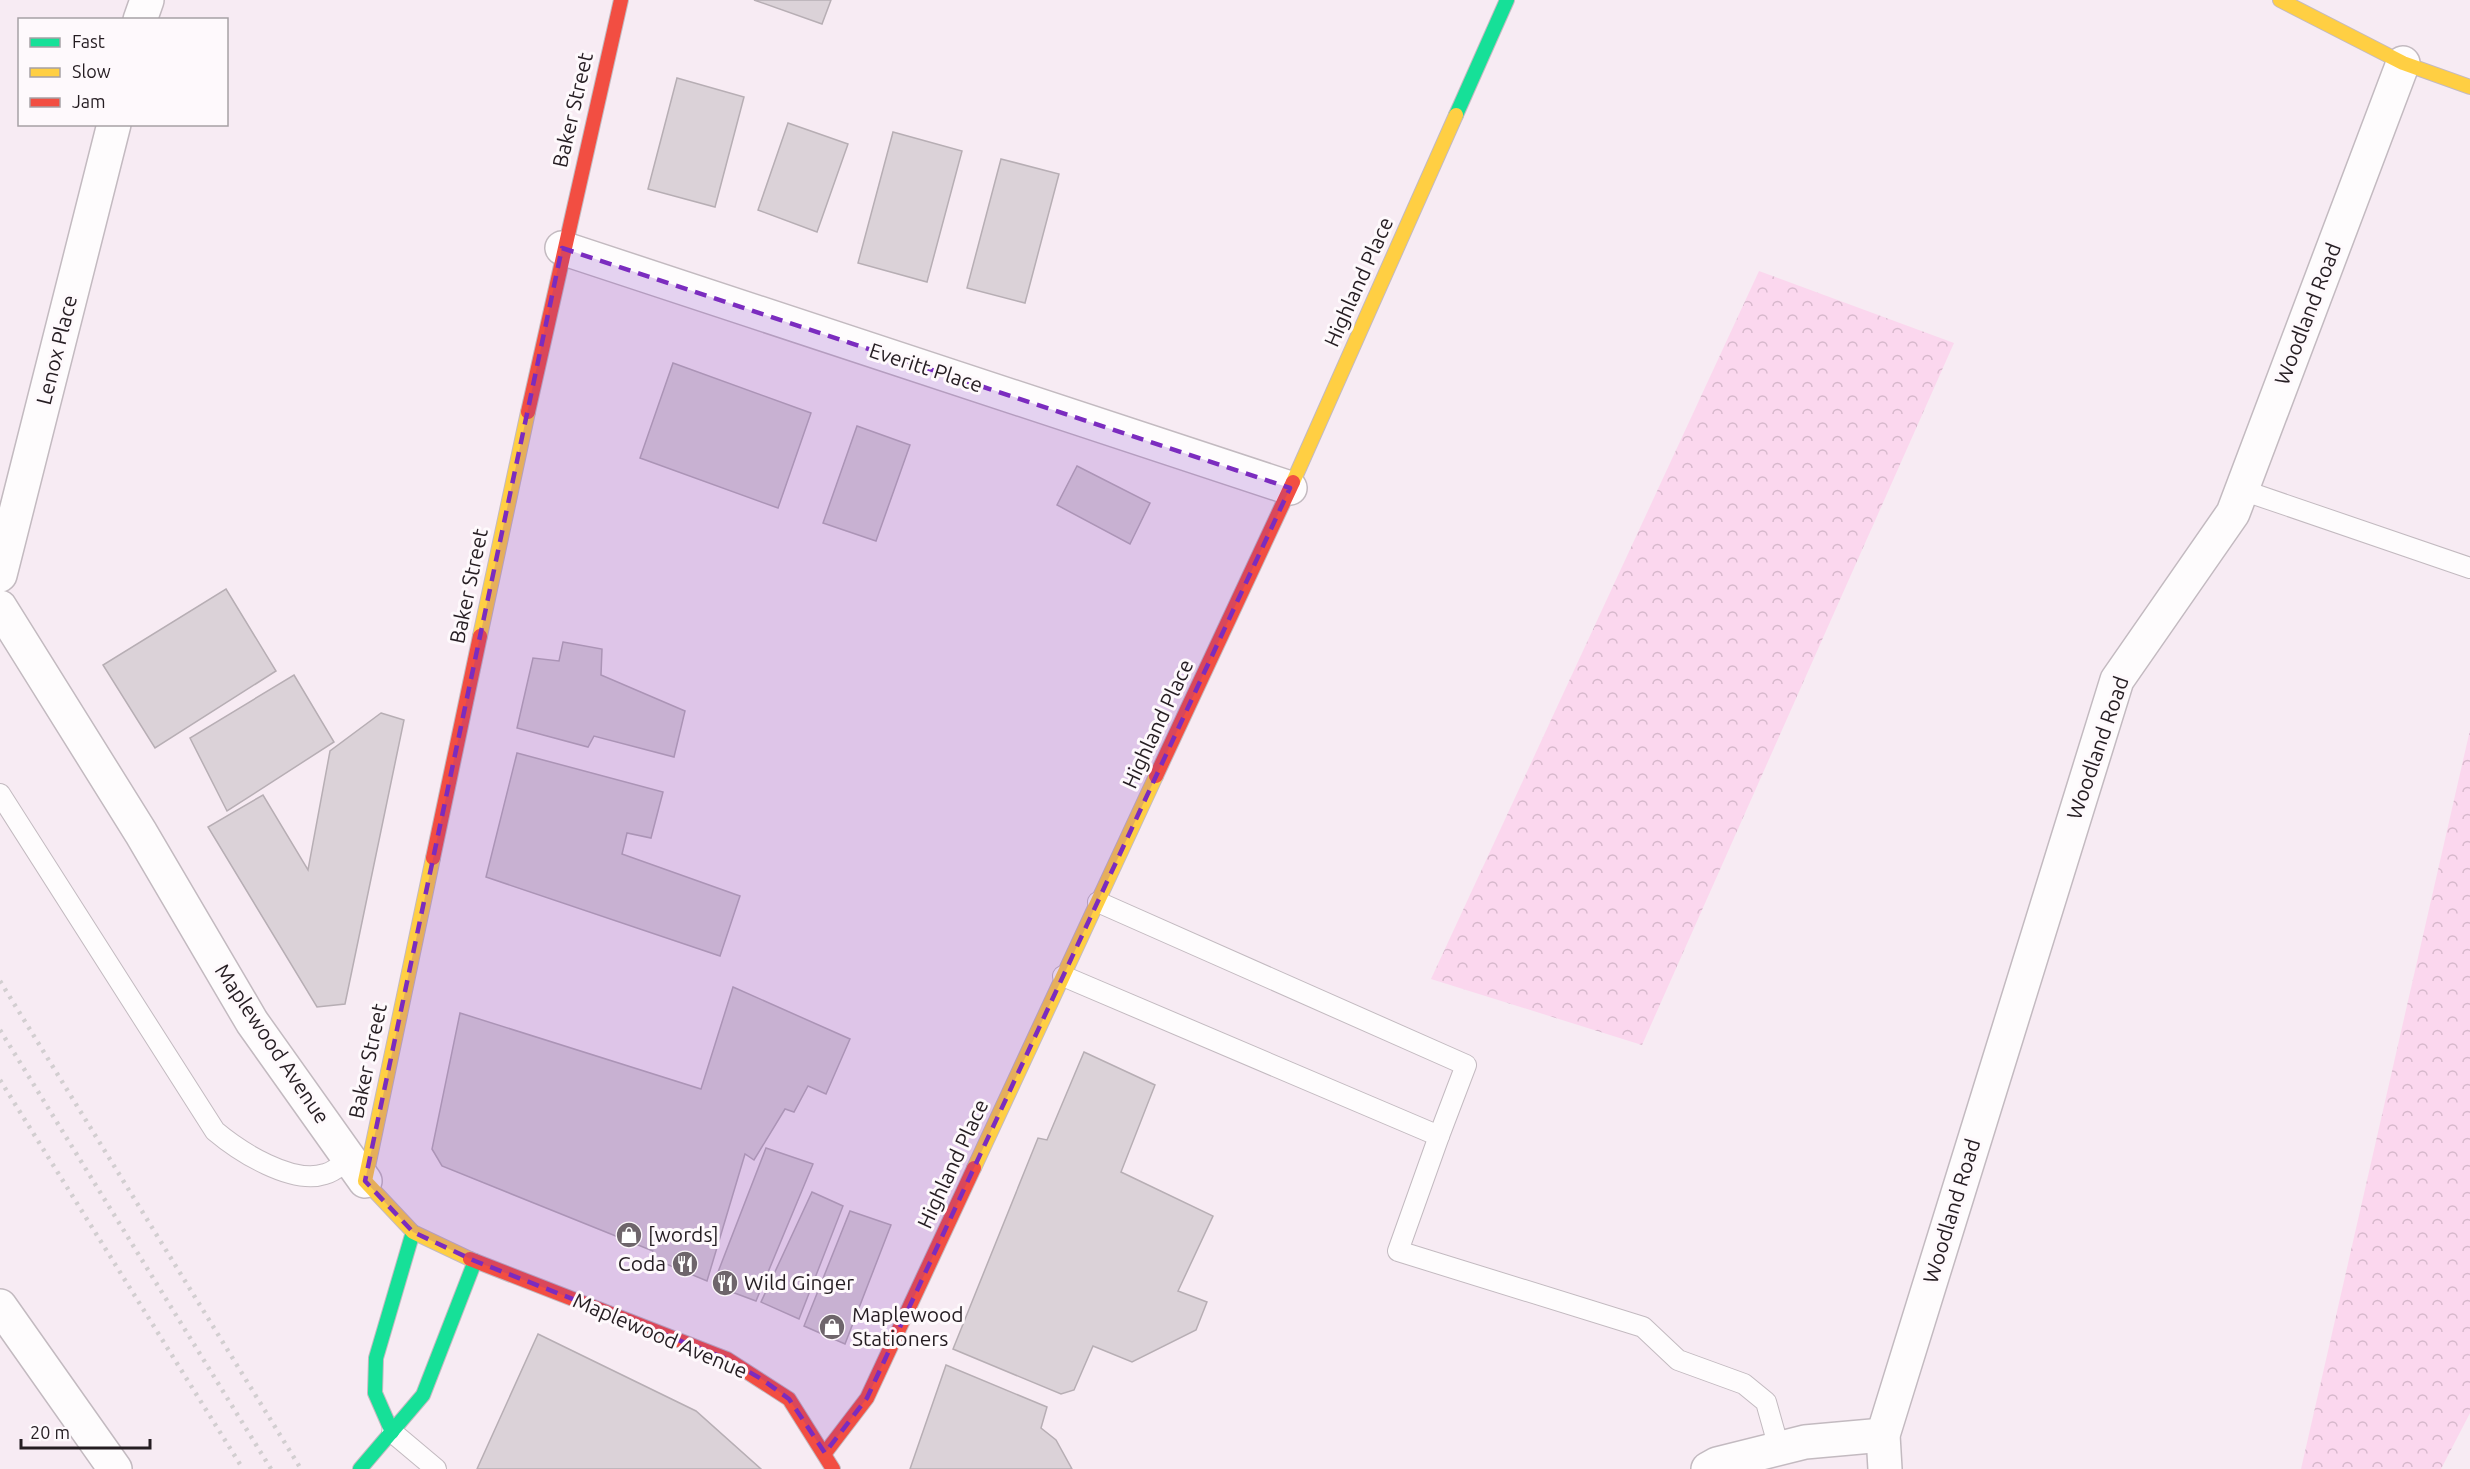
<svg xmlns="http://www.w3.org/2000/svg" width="2470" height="1469" viewBox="0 0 2470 1469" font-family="Ubuntu,sans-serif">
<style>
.forest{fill:url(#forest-crowns)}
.building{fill:#dbd2d8;stroke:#b7aeb4;stroke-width:1.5}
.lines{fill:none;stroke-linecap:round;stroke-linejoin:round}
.lane-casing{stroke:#c3bac0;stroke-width:22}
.street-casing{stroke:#c3bac0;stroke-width:36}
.fast-casing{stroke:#c3bac0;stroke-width:16}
.slow-casing{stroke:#c3bac0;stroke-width:16}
.jam-casing{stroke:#c3bac0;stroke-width:16}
.lane{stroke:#fefcfd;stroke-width:20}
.street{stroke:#fefcfd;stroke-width:33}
.fast{stroke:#16e098;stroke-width:14}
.slow{stroke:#ffcf43;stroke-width:14}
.jam{stroke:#f24e42;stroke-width:14}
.rail{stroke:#d2ced0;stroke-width:4.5;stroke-dasharray:3 6;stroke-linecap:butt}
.marked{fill:#7b2cbf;fill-opacity:0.2;stroke:#7b2cbf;stroke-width:4.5;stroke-dasharray:12 8;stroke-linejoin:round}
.labels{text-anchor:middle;stroke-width:6;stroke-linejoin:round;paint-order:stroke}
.street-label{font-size:21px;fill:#251d22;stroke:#fef9fc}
.poi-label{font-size:21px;fill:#251d22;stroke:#fef9fc;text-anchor:start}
</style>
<defs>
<pattern id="forest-crowns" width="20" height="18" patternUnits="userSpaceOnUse" patternTransform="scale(1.5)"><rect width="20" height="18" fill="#fbd7ee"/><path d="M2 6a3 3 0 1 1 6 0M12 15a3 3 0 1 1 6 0" fill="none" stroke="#d7b8cc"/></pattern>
</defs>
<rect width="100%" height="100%" fill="#f7ebf3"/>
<g class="forest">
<polygon points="1759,271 1954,343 1642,1045 1431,979"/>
<polygon points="2470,730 2470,1413 2441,1469 2301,1469"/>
</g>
<g class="building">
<polygon points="754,0 831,0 822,24"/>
<polygon points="677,78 744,97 715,207 648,189"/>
<polygon points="788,123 848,144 817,232 758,210"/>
<polygon points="893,132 962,151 927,282 858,263"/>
<polygon points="1001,159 1059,174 1025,303 967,288"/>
<polygon points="673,363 811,413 778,508 640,458"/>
<polygon points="857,426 910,445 876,541 823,523"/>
<polygon points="1077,466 1150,503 1130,544 1057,505"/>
<polygon points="226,589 276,671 155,748 103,665"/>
<polygon points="563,642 602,649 601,675 685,711 674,757 594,736 588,747 517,728 533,658 559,661"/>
<polygon points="294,675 334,742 227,811 190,738"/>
<polygon points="381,713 404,720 345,1004 317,1007 208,827 263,795 308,870 330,751"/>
<polygon points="517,753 663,792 651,838 627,833 622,854 740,896 720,956 486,877"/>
<polygon points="733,987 850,1039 826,1094 808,1086 794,1112 785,1109 754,1160 745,1154 707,1281 652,1258 653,1251 442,1166 432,1149 460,1013 701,1089"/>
<polygon points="1084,1052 1155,1085 1121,1172 1213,1216 1178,1291 1207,1302 1196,1330 1132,1362 1093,1346 1074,1390 1061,1394 953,1349 1038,1138 1047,1140"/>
<polygon points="766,1148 813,1164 756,1301 713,1285"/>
<polygon points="812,1192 843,1206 799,1319 761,1302"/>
<polygon points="850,1211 891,1225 845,1344 804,1326"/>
<polygon points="538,1334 696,1411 761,1469 477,1469"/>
<polygon points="946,1365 1047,1407 1041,1428 1056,1440 1072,1469 910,1469"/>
</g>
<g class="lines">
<g class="lane-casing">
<g id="lane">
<polyline points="2242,490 2470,568"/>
<path d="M0,794L215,1131C240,1152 292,1185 325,1174C334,1172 342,1164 349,1159"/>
<polyline points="1063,976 1439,1136 1466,1065 1098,902"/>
<polyline points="1439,1136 1398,1251 1643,1327 1678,1360 1744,1384 1766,1402 1779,1448"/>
<polyline points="392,1432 436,1469"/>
</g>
</g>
<g class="street-casing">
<g id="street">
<polyline points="140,20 147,0"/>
<polyline points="562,248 1290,488"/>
<polyline points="0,575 114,124"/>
<polyline points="0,607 141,833 252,1022 365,1181"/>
<polyline points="0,1306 115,1469"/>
<polyline points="1708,1469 1717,1464 1805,1442 1883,1435"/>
<polyline points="1885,1469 1883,1435 2117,680 2233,513 2403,63"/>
</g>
</g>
<g class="fast-casing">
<g id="fast">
<polyline points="1456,115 1507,0"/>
<polyline points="392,1432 375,1393 376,1358 413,1232"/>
<polyline points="360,1469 423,1395 475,1261"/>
</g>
</g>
<g class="slow-casing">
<g id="slow">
<polyline points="2280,0 2403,63 2470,87"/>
<polyline points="1293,482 1456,115"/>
<polyline points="480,636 528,412"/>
<polyline points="433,858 365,1181 413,1232 470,1259"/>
<polyline points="974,1168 1156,776"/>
</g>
</g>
<g class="jam-casing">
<g id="jam">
<polyline points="528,412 621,0"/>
<polyline points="1156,776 1293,482"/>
<polyline points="433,858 480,636"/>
<polyline points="470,1259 727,1359 789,1399 833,1469"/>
<polyline points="825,1453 867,1398 974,1168"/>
</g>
</g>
<use href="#lane" class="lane"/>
<use href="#street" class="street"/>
<use href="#fast" class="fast"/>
<use href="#slow" class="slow"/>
<use href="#jam" class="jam"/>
<g class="rail">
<polyline points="0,981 301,1469"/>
<polyline points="0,1030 271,1469"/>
<polyline points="0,1080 243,1469"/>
</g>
</g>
<path class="marked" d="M562,248L1290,488L867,1398L825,1453L789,1399L763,1380L727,1359L475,1261L413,1232L365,1181Z"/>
<defs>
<g id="shop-disc" transform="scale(1.35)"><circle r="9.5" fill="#6e656b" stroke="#fef9fc"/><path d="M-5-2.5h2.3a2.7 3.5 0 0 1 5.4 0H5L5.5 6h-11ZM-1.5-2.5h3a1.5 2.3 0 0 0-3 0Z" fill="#fff"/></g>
<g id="restaurant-disc" transform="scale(1.35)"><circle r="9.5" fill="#6e656b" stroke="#fef9fc"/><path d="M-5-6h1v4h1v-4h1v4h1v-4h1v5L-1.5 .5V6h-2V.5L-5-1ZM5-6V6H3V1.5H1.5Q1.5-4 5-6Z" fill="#fff"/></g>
</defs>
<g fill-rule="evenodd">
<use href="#shop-disc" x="629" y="1235"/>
<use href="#restaurant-disc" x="685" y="1264"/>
<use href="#restaurant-disc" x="725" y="1283"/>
<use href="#shop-disc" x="832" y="1327"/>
</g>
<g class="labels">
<g class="street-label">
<text transform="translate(573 110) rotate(-77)" y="7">Baker Street</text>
<text transform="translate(1359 282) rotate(-66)" y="7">Highland Place</text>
<text transform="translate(2308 314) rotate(-69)" y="7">Woodland Road</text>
<text transform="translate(57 350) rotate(-76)" y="7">Lenox Place</text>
<text transform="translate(926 368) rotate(18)" y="7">Everitt Place</text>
<text transform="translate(469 586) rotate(-78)" y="7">Baker Street</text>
<text transform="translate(1158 724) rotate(-65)" y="7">Highland Place</text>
<text transform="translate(2098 748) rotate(-71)" y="7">Woodland Road</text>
<text transform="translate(272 1044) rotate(56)" y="7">Maplewood Avenue</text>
<text transform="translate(368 1061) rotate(-78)" y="7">Baker Street</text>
<text transform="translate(953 1164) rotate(-65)" y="7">Highland Place</text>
<text transform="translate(1952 1211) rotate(-73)" y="7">Woodland Road</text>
<text transform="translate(660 1336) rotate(23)" y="7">Maplewood Avenue</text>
</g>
<g class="poi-label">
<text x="648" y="1242">[words]</text>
<text x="666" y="1271" text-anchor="end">Coda</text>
<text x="744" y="1290">Wild Ginger</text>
<text x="852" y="1322">Maplewood<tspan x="852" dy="24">Stationers</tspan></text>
</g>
</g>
<rect x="18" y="18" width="210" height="108" fill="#fef9fc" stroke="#a7a1a5" stroke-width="1.5"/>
<rect x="30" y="38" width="30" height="9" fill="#16e098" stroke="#a7a1a5" stroke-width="1.5"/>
<text x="72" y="48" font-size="18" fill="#251d22">Fast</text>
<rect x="30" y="68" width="30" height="9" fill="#ffcf43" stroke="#a7a1a5" stroke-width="1.5"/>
<text x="72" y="78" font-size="18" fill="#251d22">Slow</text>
<rect x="30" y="98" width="30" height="9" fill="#f24e42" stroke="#a7a1a5" stroke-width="1.5"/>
<text x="72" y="108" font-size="18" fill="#251d22">Jam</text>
<path d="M21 1439v9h129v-9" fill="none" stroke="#251d22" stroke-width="3"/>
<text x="30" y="1439" font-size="18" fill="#251d22" stroke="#fef9fc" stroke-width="4.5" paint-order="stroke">20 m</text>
</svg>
